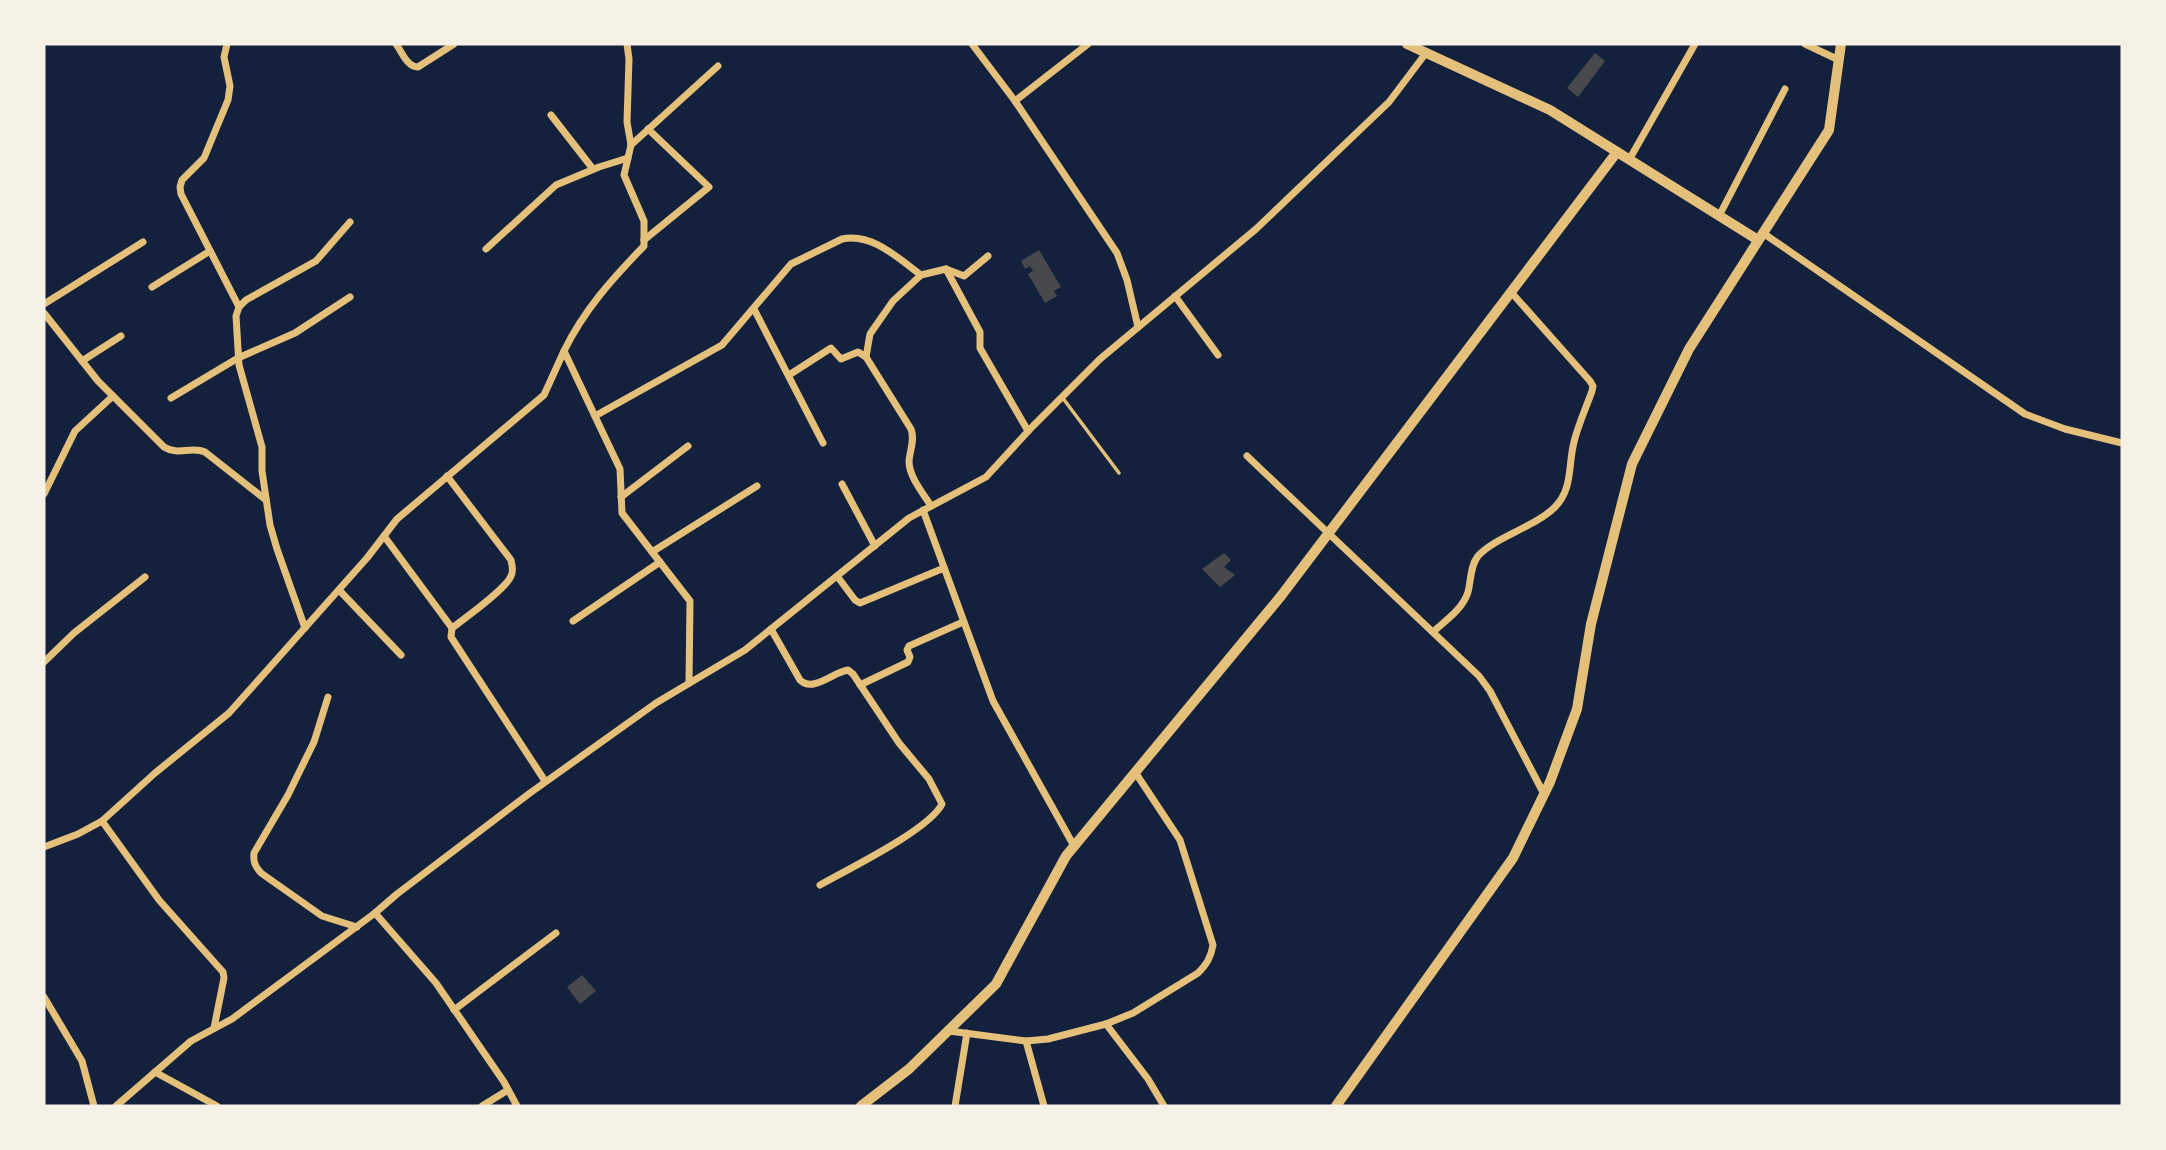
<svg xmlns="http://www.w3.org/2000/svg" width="2166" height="1150" viewBox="0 0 2166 1150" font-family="Rubik,sans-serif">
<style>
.building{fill:#48494c}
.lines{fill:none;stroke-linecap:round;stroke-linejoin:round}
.service{stroke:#e5c07b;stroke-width:3.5}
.minor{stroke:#e5c07b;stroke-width:7}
.tertiary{stroke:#e5c07b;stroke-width:10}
.secondary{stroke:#e5c07b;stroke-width:10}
</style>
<rect width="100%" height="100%" fill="#14213d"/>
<g class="building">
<polygon points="1595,53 1605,61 1578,97 1567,88"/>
<polygon points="1039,250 1061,287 1054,291 1057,296 1045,303 1028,274 1033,271 1030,266 1025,269 1021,261"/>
<polygon points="1224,553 1231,560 1224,567 1235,575 1220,587 1202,569"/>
<polygon points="582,975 596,991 580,1004 567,987"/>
</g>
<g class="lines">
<polyline class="service" points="1062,397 1119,473"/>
<g class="minor">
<polyline points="227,44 224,57 230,86 228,100 204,158 182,180 180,187 181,194 239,307"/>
<path d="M396,44C402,52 407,67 418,67L454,44"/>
<path d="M627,44L629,59L627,122L631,145L624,175L644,221V246C612,279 584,310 564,351L620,469L622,513L690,601L689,683"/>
<polyline points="972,44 1015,101 1117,253 1127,280 1138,327"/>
<polyline points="1805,44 1839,60"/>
<polyline points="1015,101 1088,44"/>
<polyline points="551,115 593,169"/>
<polyline points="631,145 718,66"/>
<polyline points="1629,160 1695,44"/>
<polyline points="1719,216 1785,89"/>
<polyline points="1763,233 2025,414 2065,429 2122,443"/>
<polyline points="644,240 709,187 648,129"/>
<polyline points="486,249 556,185 599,167 628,158"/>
<polyline points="946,269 980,332 980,348 1028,431"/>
<polyline points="152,287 210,251"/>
<polyline points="1175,296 1218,355"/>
<polyline points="44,304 143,242"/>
<polyline points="754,309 823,443"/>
<path d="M44,313L98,381L164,447C178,456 191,446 205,452L266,500"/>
<polyline points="866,357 870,334 893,301 921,275 946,269 964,276 988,256"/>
<polyline points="82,361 121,336"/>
<path d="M789,375L831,348L841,359L858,352L866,357L911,429C915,440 910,450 909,461C909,477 923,493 931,506"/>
<polyline points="171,398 238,358 295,333 350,297"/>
<path d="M595,416L722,345L791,264L842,239C872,232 899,259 921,275"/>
<polyline points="1247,456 1479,676 1490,691 1544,794"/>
<path d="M447,476L511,560C512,566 514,571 511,576C506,589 465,618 452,628L451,637L545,781"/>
<polyline points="842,484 875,546"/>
<polyline points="44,494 75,431 113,396"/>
<polyline points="621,497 688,446"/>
<polyline points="923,510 993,701 1074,846"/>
<polyline points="384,536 452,628"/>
<polyline points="652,552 757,486"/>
<polyline points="837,576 855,600 860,603 944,568"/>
<polyline points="339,590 401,655"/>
<polyline points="573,621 660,562"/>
<polyline points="305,628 277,549 270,525 262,471 262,447 239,365 236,316 239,307 246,300 316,261 350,222"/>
<path d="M771,629L800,680C813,693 833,672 848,670L853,674L899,743L929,779L942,804C929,830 848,869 820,885"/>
<path d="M1433,632C1445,621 1463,609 1468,592C1471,581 1470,566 1478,556C1495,537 1535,527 1555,507C1573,489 1568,465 1574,442C1578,425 1586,408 1592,391L1593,386L1590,381L1511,292"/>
<polyline points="44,662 74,633 145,577"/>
<polyline points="860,685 908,662 910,657 907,650 909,646 963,622"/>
<path d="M328,697L314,742L288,795L254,853C253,862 255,866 261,873L322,916L357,927"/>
<polyline points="102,821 159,900 223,972 224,978 214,1028"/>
<polyline points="44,847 78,834 102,821 155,773 229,713 367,558 397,519 544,395 564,351"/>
<polyline points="375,913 436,983 504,1082 517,1106"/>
<polyline points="44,997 82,1061 94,1106"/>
<polyline points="454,1010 556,933"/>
<polyline points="1106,1024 1148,1079 1164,1106"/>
<path d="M949,1031L1026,1041L1048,1039L1106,1024L1133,1013L1198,973C1207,964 1211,957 1213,945L1180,840L1135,772"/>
<polyline points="1026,1041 1044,1106"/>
<polyline points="155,1072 217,1106"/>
<polyline points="116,1106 191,1041 232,1019 375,913 397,894 530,793 656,703 745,650 909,518 986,477 1033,426 1100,359 1256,229 1389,102 1426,53"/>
<polyline points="482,1106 508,1090"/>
<polyline points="955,1106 967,1033"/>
</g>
<g class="tertiary">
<polyline points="1407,44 1550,110 1758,240"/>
<polyline points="861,1106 909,1069 996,984 1066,856 1281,596 1617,152"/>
</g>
<polyline class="secondary" points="1336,1106 1513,858 1550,782 1577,709 1591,624 1632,464 1689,349 1829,130 1841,44"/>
</g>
<rect width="2166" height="1150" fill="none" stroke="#f6f1e7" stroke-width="91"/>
</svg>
